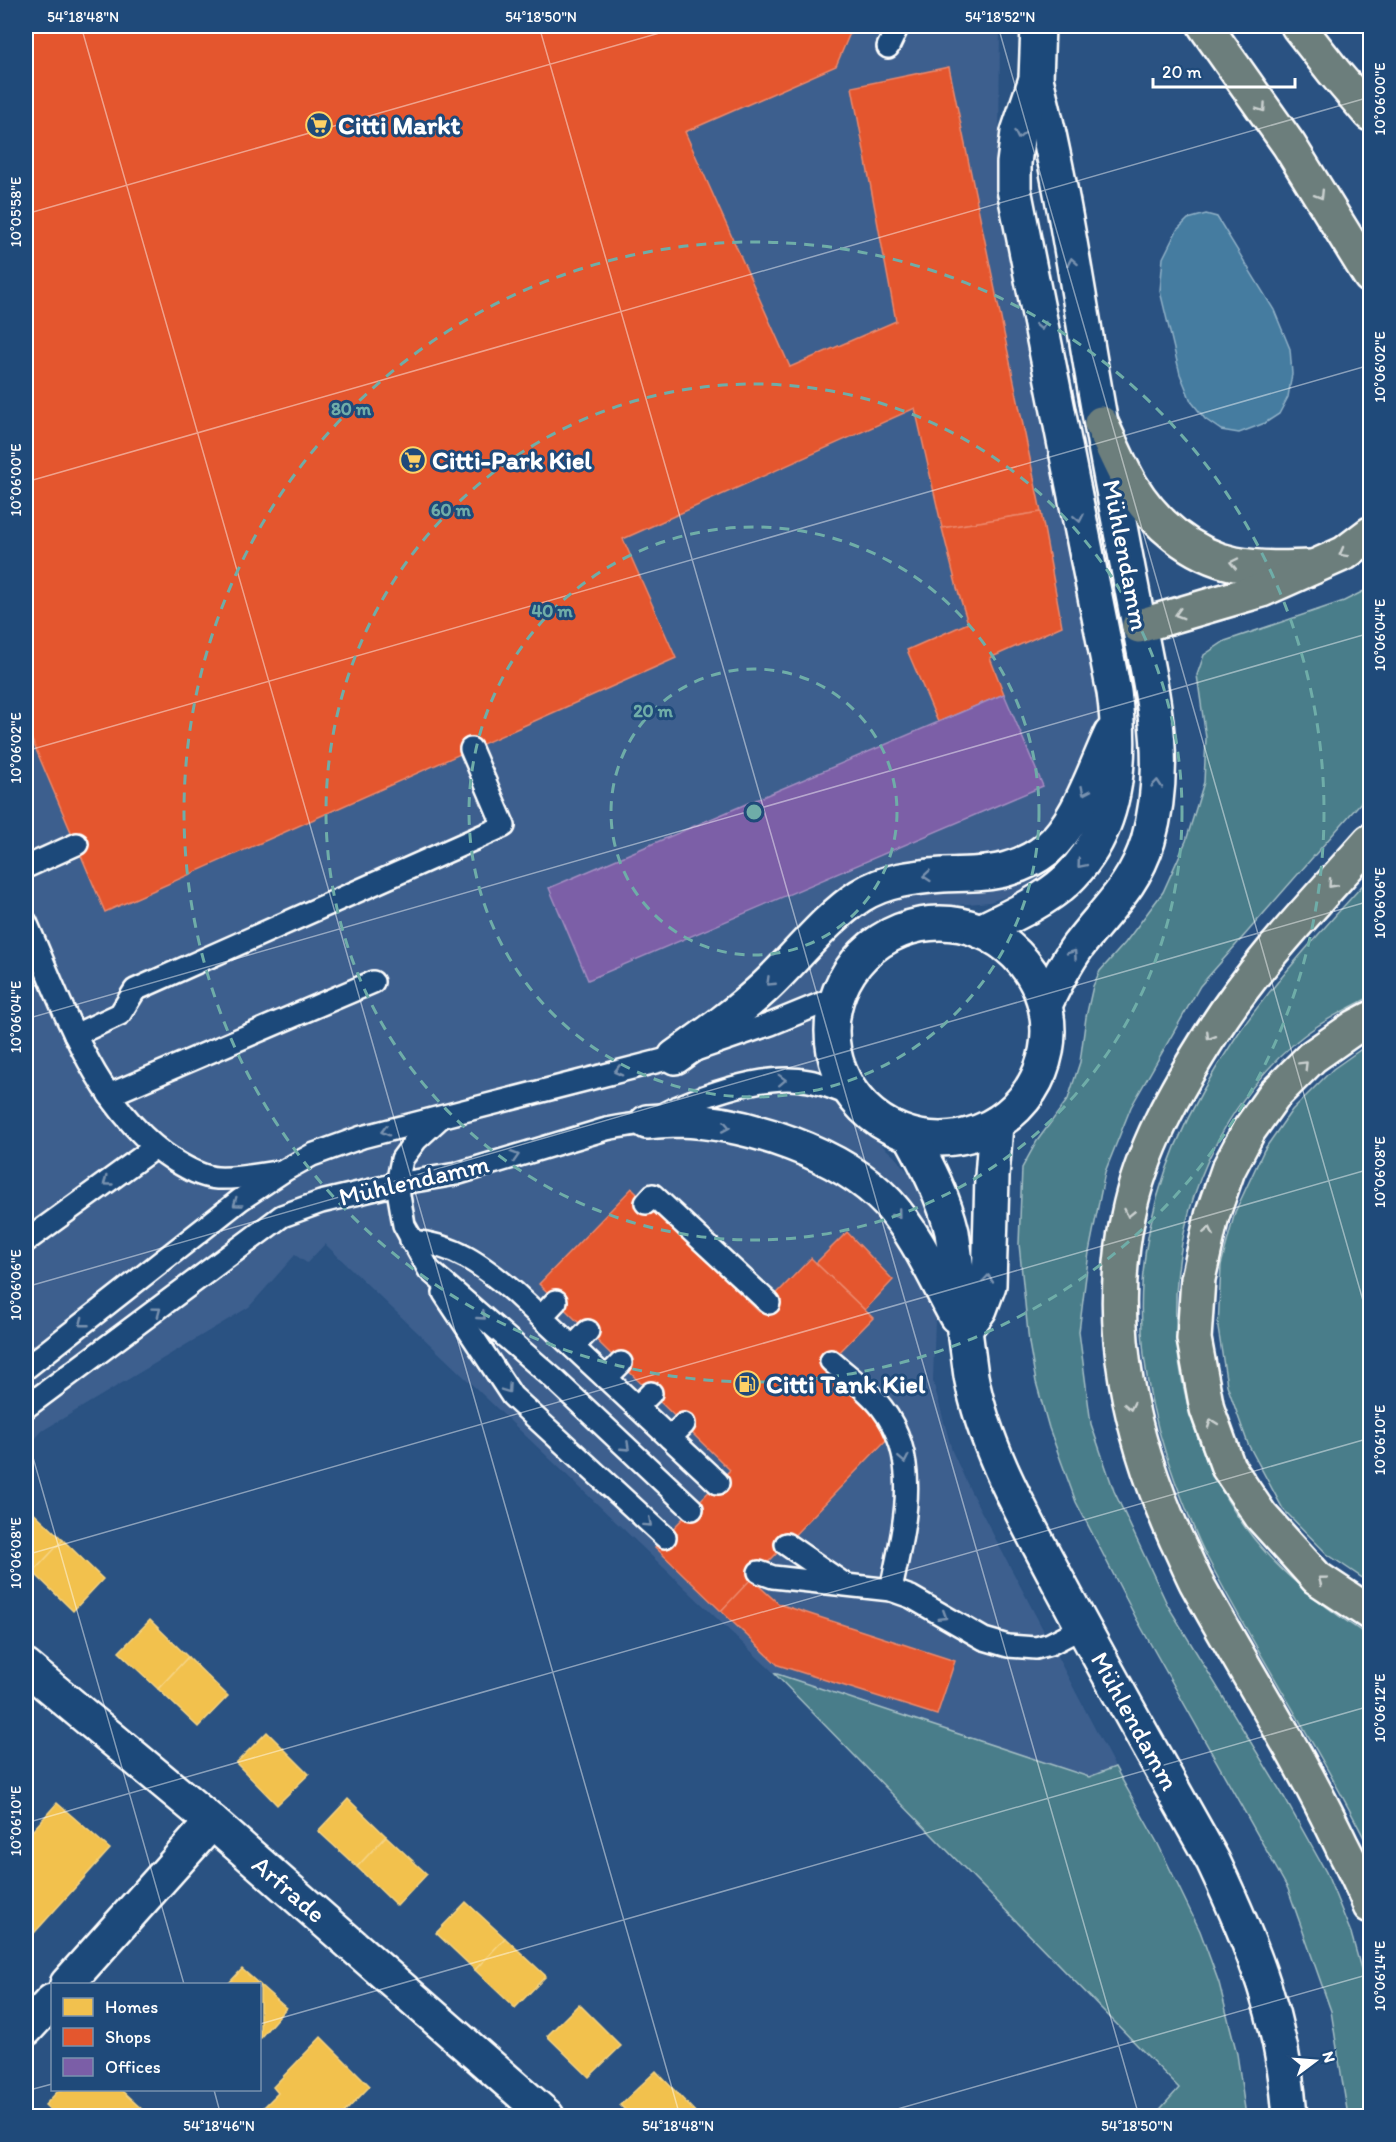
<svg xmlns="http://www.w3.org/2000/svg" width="1396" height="2142" viewBox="0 0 1396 2142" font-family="Itim,sans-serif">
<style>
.built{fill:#3c5f8e}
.green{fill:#4a7d8a;stroke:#a4bec4;stroke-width:1.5}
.water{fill:#447ca0;stroke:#8fb0c6;stroke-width:1.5}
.homes{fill:#f2c14e;stroke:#f6d483;stroke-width:1.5}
.shops{fill:#e4572e;stroke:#ec896d;stroke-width:1.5}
.offices{fill:#7b5ea7;stroke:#a38ec1;stroke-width:1.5}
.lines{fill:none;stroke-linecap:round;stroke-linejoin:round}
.service-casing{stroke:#fff;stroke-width:26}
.minor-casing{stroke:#fff;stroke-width:38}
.tertiary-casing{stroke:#fff;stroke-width:38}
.trunk-casing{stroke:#fff;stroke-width:38}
.motorway-casing{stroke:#fff;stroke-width:38}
.service{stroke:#1f4a7a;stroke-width:21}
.minor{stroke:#1f4a7a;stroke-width:33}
.tertiary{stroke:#1f4a7a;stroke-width:33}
.trunk{stroke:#6c7e7c;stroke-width:33}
.motorway{stroke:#6c7e7c;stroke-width:33}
.oneway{stroke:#ccd2d1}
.oneway2{stroke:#7992af}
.ticks{fill:none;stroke:#fff;stroke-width:1.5;stroke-opacity:0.45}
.ring{fill:none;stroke:#6fada8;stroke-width:3;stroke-dasharray:10 8}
.labels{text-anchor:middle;stroke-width:6;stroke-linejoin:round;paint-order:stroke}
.poi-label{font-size:26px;font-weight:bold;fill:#fff;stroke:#1f4a7a;text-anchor:start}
.street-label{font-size:26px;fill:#fff;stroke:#1f4a7a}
.centre{fill:#6fada8;stroke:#1f4a7a;stroke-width:3}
.ring-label{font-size:18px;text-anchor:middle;font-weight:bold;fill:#6fada8;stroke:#1f4a7a;stroke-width:6;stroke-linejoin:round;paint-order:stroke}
.neatline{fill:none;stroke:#fff;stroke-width:2}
.ticks-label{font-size:15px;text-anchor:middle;fill:#fff}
</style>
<rect width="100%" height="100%" fill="#2a5282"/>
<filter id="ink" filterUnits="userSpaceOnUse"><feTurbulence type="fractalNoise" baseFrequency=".0167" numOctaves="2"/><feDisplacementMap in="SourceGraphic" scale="12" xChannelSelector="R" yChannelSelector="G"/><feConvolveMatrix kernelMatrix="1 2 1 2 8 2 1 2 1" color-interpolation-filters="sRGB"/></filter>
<g filter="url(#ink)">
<polygon class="built" points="26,26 1000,26 999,153 1105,722 1083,830 1056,868 1018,892 990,902 912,909 889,916 869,926 845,949 825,981 819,996 816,1038 818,1059 829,1090 841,1108 855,1122 894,1156 914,1179 922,1198 931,1226 937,1256 933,1381 952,1451 971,1492 1115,1767 1089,1777 774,1673 325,1244 307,1263 295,1255 249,1307 42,1431 26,1450"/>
<g class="green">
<polygon points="1370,588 1370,792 1200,986 1131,1107 1105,1172 1089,1252 1079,1332 1091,1424 1114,1491 1168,1606 1284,1797 1326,1872 1351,1933 1370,2001 1370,2116 1348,2116 1331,2011 1288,1889 1136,1618 1076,1502 1049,1428 1036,1382 1029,1343 1019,1244 1022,1168 1037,1141 1068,1099 1080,1062 1086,1017 1093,986 1100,971 1125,943 1163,892 1186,841 1204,782 1206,738 1197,675 1204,655 1225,641 1344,601"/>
<path d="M1370,877V997C1345,1010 1318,1023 1297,1041C1156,1163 1137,1377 1245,1527C1278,1573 1324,1607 1370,1637V1850C1321,1750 1258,1656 1207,1557C1198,1541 1192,1523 1185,1506C1119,1348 1126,1211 1218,1065C1227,1052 1235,1037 1245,1024C1283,972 1327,925 1370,877Z"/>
<polygon points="1370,1043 1370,1583 1327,1554 1283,1509 1248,1444 1227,1385 1218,1328 1221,1265 1235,1212 1264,1150 1292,1110 1333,1069"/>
<polygon points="774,1673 1089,1777 1115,1767 1158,1844 1200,1931 1219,1983 1237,2054 1246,2116 1154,2116 1179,2088"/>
</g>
<polygon class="water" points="1206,214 1217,217 1274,310 1290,349 1292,374 1288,397 1279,414 1265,423 1239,433 1221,430 1205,419 1191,401 1180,374 1160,291 1163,258 1177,230 1188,219"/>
<g class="homes">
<polygon points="26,1505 63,1540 33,1572 26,1566"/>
<polygon points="63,1540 103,1579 73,1611 33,1572"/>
<polygon points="150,1620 188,1657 158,1689 119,1652"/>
<polygon points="188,1657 228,1696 198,1727 158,1689"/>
<polygon points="267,1732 309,1774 277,1805 236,1763"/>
<polygon points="348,1799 386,1836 357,1867 318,1831"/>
<polygon points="57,1803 110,1849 26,1942 26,1838"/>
<polygon points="386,1836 427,1874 397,1906 357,1867"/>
<polygon points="466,1902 505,1938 475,1970 436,1933"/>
<polygon points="505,1938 546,1976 515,2008 475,1970"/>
<polygon points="242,1969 259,1984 228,1984"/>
<polygon points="260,1985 286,2008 260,2038"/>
<polygon points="579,2004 621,2046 589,2077 547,2036"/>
<polygon points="321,2037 370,2086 341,2116 255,2116 278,2093 273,2087"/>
<polygon points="656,2071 699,2116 631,2116 620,2105"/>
<polygon points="59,2090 121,2090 146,2113 143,2116 57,2116 45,2105"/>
<polygon points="408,2109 416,2116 400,2116"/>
</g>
<g class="shops">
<polygon points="26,26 853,26 836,66 685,132 790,367 896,321 852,87 949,67 1041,512 942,528 915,408 623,539 676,658 105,912 26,726"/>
<polygon points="1041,512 1062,626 990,658 1004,694 938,722 907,650 968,623 957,588 942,528"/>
<polygon points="632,1188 759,1312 811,1258 873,1318 824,1368 874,1414 892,1434 721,1611 655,1547 730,1470 539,1284"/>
<polygon points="847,1232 893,1280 865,1310 816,1263"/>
<polygon points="751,1579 779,1604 955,1661 937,1715 778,1665 721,1611"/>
</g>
<polygon class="offices" points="1004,694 1043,786 588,980 549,888"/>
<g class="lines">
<g class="service-casing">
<g id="service">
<polyline points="888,47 898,26"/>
<polyline points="26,867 77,844"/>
<path d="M26,922C62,1004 96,1111 175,1161C188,1169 202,1177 217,1178C237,1179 257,1175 276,1172"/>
<polyline points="75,1035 120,1014 135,990 504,826 471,749"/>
<polyline points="109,1095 373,982"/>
<polyline points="439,1119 416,1140 402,1159 397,1184 404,1225 429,1270 554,1379 692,1509"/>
<polyline points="646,1203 653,1195 769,1303"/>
<polyline points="26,1241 154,1148"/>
<path d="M411,1241C455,1244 483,1266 515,1293L718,1483"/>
<polyline points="444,1293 512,1396 665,1537"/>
<polyline points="541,1317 556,1301"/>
<polyline points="573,1347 588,1331"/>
<path d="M831,1361C848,1376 868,1390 882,1408C923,1461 903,1530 891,1590"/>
<polyline points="26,1368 240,1200 285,1170 312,1155 362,1137 675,1057 771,1024 837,997"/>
<polyline points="606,1378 621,1363"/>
<path d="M26,1407L282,1216L321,1202L397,1184L456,1174L603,1130C617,1126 638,1125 649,1121C659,1117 668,1111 678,1107C716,1091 768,1073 809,1081C824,1084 838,1090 853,1096"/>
<polyline points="637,1407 651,1393"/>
<polyline points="670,1438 684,1424"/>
<polyline points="786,1544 844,1584"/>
<polyline points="759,1572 773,1577 891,1590 911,1597 984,1639 1008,1646 1036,1648 1050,1644 1083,1627"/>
</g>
</g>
<g class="minor-casing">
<g id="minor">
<polyline points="26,1667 212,1822 547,2116"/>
<polyline points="67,1984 212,1822"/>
<polyline points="26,2029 52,2001"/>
</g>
</g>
<g class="tertiary-casing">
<g id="tertiary">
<path d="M1036,79C1065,192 1080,309 1101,424C1112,486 1124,548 1136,610C1151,689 1171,761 1148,841C1134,887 1105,910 1078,946C1065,964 1055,984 1045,1005"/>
<circle cx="940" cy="1031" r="108"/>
<path d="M980,931C1007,918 1045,901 1067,880C1118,831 1123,758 1114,692L1014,189V163L1018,132L1036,79L1038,26"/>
<path d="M675,1057C706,1035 737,1013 765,987C795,959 826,918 860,896C885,880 915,877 943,875C964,874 987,875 1007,869C1021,865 1036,858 1047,849C1078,823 1094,770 1111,734"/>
<path d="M647,1122C658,1121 669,1120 679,1120C747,1122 841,1153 888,1203C917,1235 935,1278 956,1316"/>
<path d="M911,1136C928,1167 944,1198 952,1232L971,1376C985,1450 1024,1516 1058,1581C1108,1675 1161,1768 1213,1861C1253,1946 1283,2021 1290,2116"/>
<polyline points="964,1331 980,1309 989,1285 992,1177 996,1124"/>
</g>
</g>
<g class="trunk-casing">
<g id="trunk">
<polyline points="1205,26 1289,145 1370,276"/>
<polyline points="1298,26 1334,72 1370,114"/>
<path d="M1101,423C1111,444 1120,466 1131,485C1154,523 1191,555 1235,564C1260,569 1287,568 1313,567"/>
<polyline points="1139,626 1262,590 1345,553 1370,534"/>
</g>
</g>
<g class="motorway-casing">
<g id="motorway">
<path d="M1370,841C1316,902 1257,962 1213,1031C1177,1087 1141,1150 1128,1216C1105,1328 1130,1436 1176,1539C1183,1553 1189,1568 1196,1582C1245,1671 1299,1755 1342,1846C1352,1866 1363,1886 1370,1906"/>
<polyline points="1370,1019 1355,1027 1312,1057 1274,1095 1249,1130 1228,1170 1212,1216 1198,1279 1194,1339 1207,1409 1228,1467 1261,1516 1317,1578 1370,1613"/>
</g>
</g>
<use href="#service" class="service"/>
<use href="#minor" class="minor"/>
<use href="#tertiary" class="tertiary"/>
<use href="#trunk" class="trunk"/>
<use href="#motorway" class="motorway"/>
</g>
<defs><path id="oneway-chevron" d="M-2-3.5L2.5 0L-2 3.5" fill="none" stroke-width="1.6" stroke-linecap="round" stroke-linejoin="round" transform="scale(1.5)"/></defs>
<g class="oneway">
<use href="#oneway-chevron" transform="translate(1262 108) rotate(55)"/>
<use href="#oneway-chevron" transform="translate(1320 195) rotate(58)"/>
<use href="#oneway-chevron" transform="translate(1343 553) rotate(151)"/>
<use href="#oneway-chevron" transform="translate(1234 563) rotate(-168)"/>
<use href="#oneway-chevron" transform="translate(1179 614) rotate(164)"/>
<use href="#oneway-chevron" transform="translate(1332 884) rotate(132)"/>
<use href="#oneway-chevron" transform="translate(1210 1036) rotate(122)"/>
<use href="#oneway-chevron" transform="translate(1304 1065) rotate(-45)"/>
<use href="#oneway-chevron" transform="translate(1129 1213) rotate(103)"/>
<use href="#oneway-chevron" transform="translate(1209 1231) rotate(-77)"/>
<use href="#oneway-chevron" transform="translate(1130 1406) rotate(79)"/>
<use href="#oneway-chevron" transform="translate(1212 1423) rotate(-110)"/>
<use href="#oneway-chevron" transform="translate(1322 1580) rotate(-143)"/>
</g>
<g class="oneway2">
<use href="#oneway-chevron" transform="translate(1019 135) rotate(102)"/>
<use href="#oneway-chevron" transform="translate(1072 262) rotate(-100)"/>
<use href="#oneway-chevron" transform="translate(1041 326) rotate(79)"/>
<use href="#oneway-chevron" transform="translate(1079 518) rotate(79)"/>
<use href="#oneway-chevron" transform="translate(1157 784) rotate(-85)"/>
<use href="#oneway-chevron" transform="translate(1085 791) rotate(115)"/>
<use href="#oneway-chevron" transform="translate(1081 864) rotate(130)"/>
<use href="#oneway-chevron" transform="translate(927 876) rotate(175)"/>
<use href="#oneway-chevron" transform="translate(1073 954) rotate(-55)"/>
<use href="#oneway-chevron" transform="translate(770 982) rotate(136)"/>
<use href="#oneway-chevron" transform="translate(618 1071) rotate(166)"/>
<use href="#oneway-chevron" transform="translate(782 1080) rotate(-2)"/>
<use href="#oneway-chevron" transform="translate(726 1127) rotate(11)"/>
<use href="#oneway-chevron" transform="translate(385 1131) rotate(166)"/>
<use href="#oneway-chevron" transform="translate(515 1156) rotate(-17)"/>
<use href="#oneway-chevron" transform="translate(107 1182) rotate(144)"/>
<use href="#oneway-chevron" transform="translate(237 1203) rotate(144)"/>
<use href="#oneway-chevron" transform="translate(897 1214) rotate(51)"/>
<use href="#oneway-chevron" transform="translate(988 1279) rotate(-85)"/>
<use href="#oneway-chevron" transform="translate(157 1311) rotate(-37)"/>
<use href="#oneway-chevron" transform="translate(482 1316) rotate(41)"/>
<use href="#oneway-chevron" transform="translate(83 1323) rotate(142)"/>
<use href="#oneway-chevron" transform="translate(507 1389) rotate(55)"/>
<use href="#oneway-chevron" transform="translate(626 1447) rotate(43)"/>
<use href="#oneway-chevron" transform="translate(904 1459) rotate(79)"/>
<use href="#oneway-chevron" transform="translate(648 1523) rotate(42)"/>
<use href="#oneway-chevron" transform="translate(943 1616) rotate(32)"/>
</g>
</g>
<path class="ticks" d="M81,26L680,2116M539,26L1139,2116M998,26L1370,1325M26,214L684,26M26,482L1370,97M26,751L1370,365M26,1019L1370,633M26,1287L1370,901M26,1433L184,1984M26,1555L1370,1169M26,1823L1370,1438M260,2024L1370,1706M214,2090L221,2116M26,2091L52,2084M873,2116L1370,1974"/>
<g class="ring">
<circle cx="754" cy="812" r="143"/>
<circle cx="754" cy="812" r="285"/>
<circle cx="754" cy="812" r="428"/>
<circle cx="754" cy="812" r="570"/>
</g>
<defs>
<g id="supermarket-ring" transform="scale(1.35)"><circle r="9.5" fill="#1f4a7a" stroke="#ffd166" stroke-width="1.5"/><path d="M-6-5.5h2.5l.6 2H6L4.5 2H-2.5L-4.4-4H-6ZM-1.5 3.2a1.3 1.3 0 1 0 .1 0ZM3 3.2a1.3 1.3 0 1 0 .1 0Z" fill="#ffd166"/></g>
<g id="fuel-ring" transform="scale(1.35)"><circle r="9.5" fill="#1f4a7a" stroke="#ffd166" stroke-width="1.5"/><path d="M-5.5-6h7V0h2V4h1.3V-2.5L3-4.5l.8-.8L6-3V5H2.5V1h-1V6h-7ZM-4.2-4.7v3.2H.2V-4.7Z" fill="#ffd166"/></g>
</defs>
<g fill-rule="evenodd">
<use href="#supermarket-ring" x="319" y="125"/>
<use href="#supermarket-ring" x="413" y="460"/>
<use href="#fuel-ring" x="747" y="1384"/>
</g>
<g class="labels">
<g class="poi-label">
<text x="338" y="134">Citti Markt</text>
<text x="432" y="469">Citti-Park Kiel</text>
<text x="766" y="1393">Citti Tank Kiel</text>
</g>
<g class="street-label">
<text transform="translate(1126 555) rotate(79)" y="9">Mühlendamm</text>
<text transform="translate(414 1180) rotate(-13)" y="9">Mühlendamm</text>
<text transform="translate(1135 1721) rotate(61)" y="9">Mühlendamm</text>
<text transform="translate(289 1889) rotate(41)" y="9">Arfrade</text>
</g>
</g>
<circle cx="754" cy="812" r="9" class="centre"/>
<g class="ring-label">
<text x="351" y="415">80 m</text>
<text x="451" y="516">60 m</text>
<text x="552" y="617">40 m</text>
<text x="653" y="717">20 m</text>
</g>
<rect width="1396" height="2142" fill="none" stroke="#1f4a7a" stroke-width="66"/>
<rect x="51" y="1983" width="210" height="108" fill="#1f4a7a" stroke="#7992af" stroke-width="1.5"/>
<rect x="63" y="1998" width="30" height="18" fill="#f2c14e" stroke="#7992af" stroke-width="1.5"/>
<text x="105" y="2013" font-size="18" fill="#ffffff">Homes</text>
<rect x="63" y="2028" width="30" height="18" fill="#e4572e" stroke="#7992af" stroke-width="1.5"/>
<text x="105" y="2043" font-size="18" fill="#ffffff">Shops</text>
<rect x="63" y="2058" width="30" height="18" fill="#7b5ea7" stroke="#7992af" stroke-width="1.5"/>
<text x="105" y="2073" font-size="18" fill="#ffffff">Offices</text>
<g transform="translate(1315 2061) rotate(74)" stroke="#1f4a7a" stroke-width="4.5" paint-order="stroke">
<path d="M0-4.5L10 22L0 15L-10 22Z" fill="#ffffff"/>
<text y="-9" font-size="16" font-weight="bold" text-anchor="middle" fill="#ffffff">N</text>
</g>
<path d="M1153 78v9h142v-9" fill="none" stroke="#ffffff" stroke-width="3"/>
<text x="1162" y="78" font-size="18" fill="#ffffff" stroke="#1f4a7a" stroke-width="4.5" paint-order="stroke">20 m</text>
<rect x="33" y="33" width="1330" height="2076" class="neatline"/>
<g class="ticks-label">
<text x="83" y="22">54°18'48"N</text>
<text x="541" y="22">54°18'50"N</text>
<text x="1000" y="22">54°18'52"N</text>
<text transform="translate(1380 99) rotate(-90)" y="5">10°06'00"E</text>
<text transform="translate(16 212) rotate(-90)" y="5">10°05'58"E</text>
<text transform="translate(1380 367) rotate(-90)" y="5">10°06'02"E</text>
<text transform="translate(16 480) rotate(-90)" y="5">10°06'00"E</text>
<text transform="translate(1380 635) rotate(-90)" y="5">10°06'04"E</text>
<text transform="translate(16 748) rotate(-90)" y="5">10°06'02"E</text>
<text transform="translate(1380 903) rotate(-90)" y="5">10°06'06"E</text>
<text transform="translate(16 1017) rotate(-90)" y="5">10°06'04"E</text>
<text transform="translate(1380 1172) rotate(-90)" y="5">10°06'08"E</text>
<text transform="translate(16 1285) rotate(-90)" y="5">10°06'06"E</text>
<text transform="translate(1380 1440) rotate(-90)" y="5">10°06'10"E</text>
<text transform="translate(16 1553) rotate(-90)" y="5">10°06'08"E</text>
<text transform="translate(1380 1708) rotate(-90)" y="5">10°06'12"E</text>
<text transform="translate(16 1821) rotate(-90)" y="5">10°06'10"E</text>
<text transform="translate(1380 1976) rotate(-90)" y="5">10°06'14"E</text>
<text x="219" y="2131">54°18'46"N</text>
<text x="678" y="2131">54°18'48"N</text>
<text x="1137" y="2131">54°18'50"N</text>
</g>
</svg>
